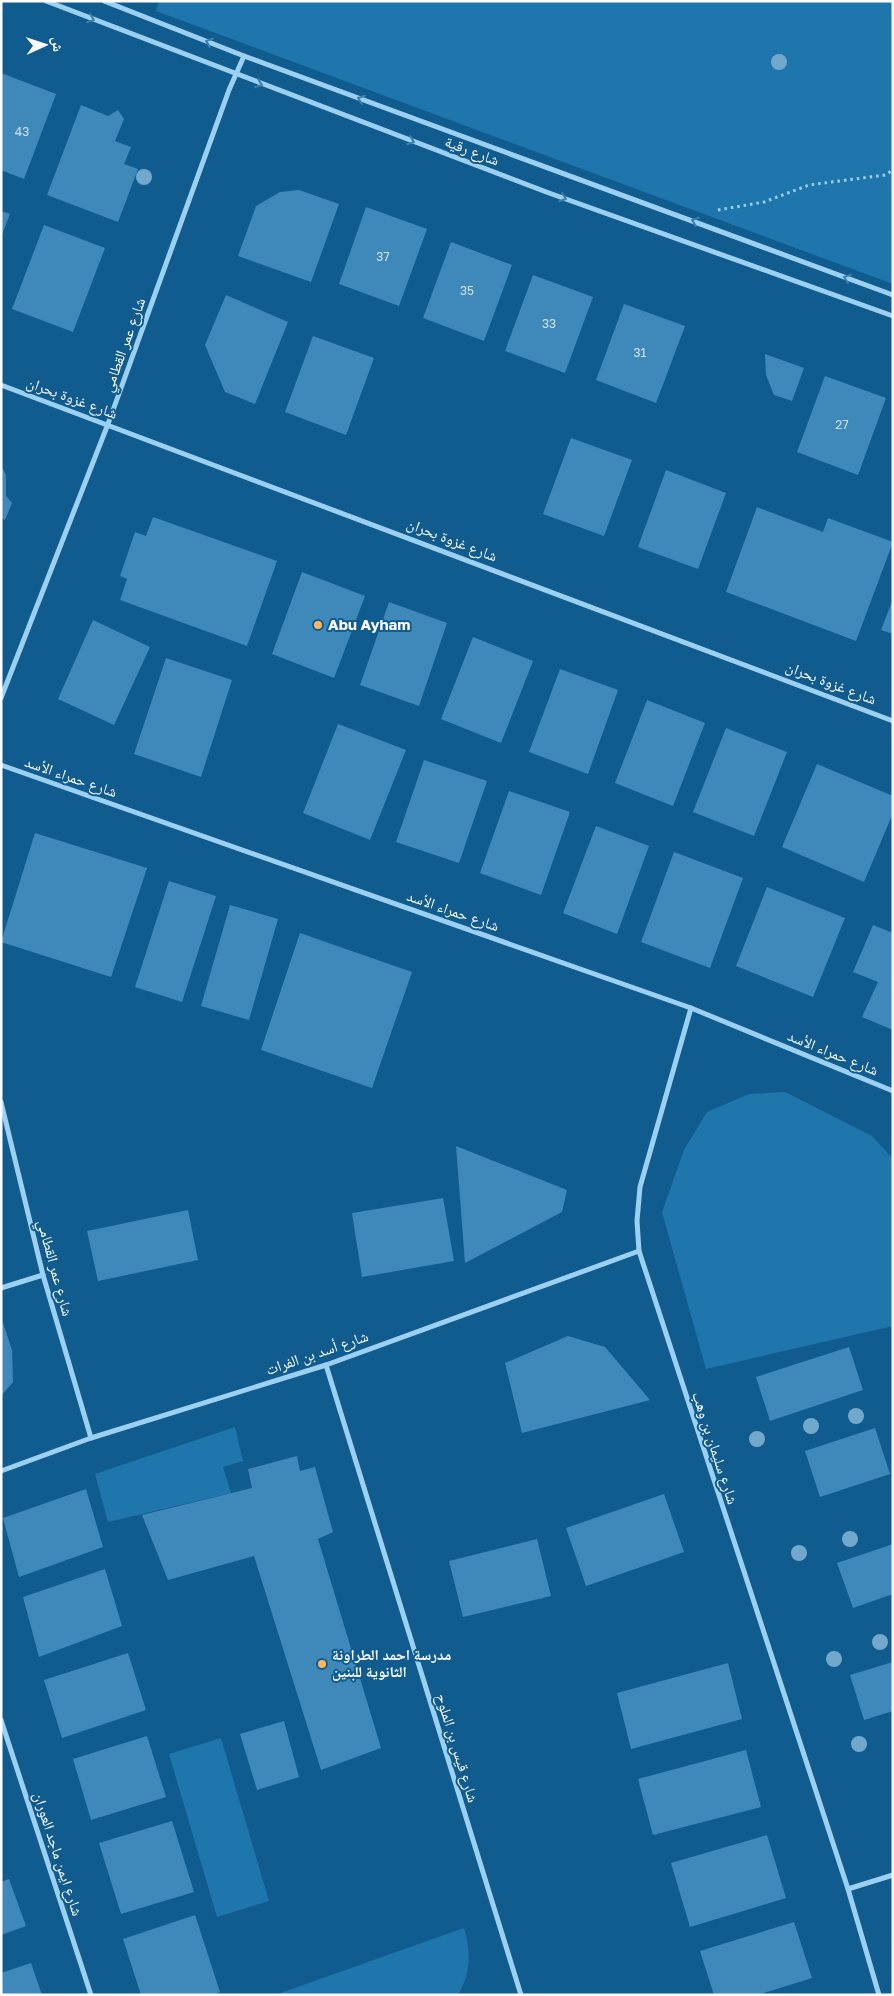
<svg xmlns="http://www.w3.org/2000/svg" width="894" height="1996" viewBox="0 0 894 1996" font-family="'Golos Text','Noto Naskh Arabic',sans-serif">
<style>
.green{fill:#1f76ad}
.building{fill:#3e89ba}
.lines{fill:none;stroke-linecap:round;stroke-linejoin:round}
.path{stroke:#9bd0f2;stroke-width:3;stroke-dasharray:2.5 4;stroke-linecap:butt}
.street{stroke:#9bd0f2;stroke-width:5}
.tree{fill:#72a8cc}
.oneway{stroke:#3a7fad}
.poi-dot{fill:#ffb65c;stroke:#115c8f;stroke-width:2}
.labels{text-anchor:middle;stroke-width:4;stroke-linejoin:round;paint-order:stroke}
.number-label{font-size:12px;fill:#cfe2ee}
.street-label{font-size:15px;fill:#fff;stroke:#115c8f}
.poi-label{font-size:15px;font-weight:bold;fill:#fff;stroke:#115c8f;text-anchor:start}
</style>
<rect width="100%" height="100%" fill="#115c8f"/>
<g class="green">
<polygon points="159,1 893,1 893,284 156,11"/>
<polygon points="785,1092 872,1136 893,1159 893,1326 706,1369 662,1212 684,1150 707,1112 749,1094"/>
<polygon points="235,1427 243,1461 223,1467 231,1493 108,1522 95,1474"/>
<polygon points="221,1738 269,1901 217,1917 169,1754"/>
<path d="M464,1928C471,1952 471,1973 458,1995H275Z"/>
</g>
<g class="building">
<polygon points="1,73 56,94 24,179 1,170"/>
<polygon points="81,105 108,116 118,110 124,119 115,141 131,147 124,164 138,169 118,222 47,195"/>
<polygon points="299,190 339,204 311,282 238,256 256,206 280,192"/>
<polygon points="366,207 427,229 399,306 339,284"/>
<polygon points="1,211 10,214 1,237"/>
<polygon points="44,225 105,248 73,332 12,309"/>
<polygon points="451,242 512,265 484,341 423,318"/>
<polygon points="533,275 593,297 565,373 505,351"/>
<polygon points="226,295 288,322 255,404 225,392 205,345"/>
<polygon points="624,304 685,326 656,403 596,380"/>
<polygon points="313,336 374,358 346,435 285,412"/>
<polygon points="765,354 804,368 792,401 774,395 766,375"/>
<polygon points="825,376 886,398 858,475 797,452"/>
<polygon points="571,438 632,460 604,536 543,514"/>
<polygon points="1,465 6,475 6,496 12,503 5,520 1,518"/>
<polygon points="666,470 726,493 698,569 638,547"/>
<polygon points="757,507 823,532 828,518 893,542 856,641 726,592"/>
<polygon points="153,517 277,561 247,646 120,600 127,579 120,576 135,532 146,536"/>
<polygon points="302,572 365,596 334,678 272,654"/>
<polygon points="893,599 893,634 881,630"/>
<polygon points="389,602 447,623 419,706 360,685"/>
<polygon points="93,620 150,647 114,725 58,699"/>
<polygon points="473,637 533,661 501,743 441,719"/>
<polygon points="166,658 232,680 201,777 134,754"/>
<polygon points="560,669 618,690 588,774 529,752"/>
<polygon points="647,700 705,723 673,806 615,783"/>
<polygon points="338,724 406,750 370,840 303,813"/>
<polygon points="726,728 787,752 754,836 693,812"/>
<polygon points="424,760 487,781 459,863 396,842"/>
<polygon points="817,764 893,796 893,813 864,882 782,847"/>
<polygon points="509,791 570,812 541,895 480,873"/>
<polygon points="596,826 649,846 617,934 563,913"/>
<polygon points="35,833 147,868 111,977 1,942"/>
<polygon points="674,852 743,878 710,968 641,942"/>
<polygon points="169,881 216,896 182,1002 135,987"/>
<polygon points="767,887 845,918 813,997 736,966"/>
<polygon points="230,905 278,919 249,1020 201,1006"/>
<polygon points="873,925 893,933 893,1030 862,1017 878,982 853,972"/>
<polygon points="300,933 412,972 372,1088 261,1050"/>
<polygon points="456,1146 567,1190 562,1212 465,1263"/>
<polygon points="443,1198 454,1261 362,1277 352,1213"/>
<polygon points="188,1210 198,1260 98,1281 87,1231"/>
<polygon points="2,1320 12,1350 13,1382 1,1396"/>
<polygon points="568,1336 605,1347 650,1400 522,1433 505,1363"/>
<polygon points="849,1347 863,1390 770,1421 756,1377"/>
<polygon points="875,1428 890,1474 820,1497 805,1451"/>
<polygon points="297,1456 300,1471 315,1467 333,1532 318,1539 381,1748 321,1770 254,1556 168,1580 142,1515 252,1488 248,1469"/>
<polygon points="86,1489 103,1547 19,1577 3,1518"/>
<polygon points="664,1494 684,1552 586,1586 566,1528"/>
<polygon points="537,1539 551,1596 463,1617 449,1561"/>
<polygon points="893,1544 893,1594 853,1608 837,1563"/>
<polygon points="105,1569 122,1626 39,1657 23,1597"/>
<polygon points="128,1653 146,1710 62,1738 44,1680"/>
<polygon points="893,1662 893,1711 864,1720 850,1675"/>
<polygon points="728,1663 742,1719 631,1749 617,1693"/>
<polygon points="284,1721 299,1777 257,1790 240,1734"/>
<polygon points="147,1736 166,1797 91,1820 73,1759"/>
<polygon points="746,1750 761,1807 653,1835 638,1779"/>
<polygon points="172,1821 194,1892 121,1914 99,1843"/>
<polygon points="767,1835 786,1898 690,1927 671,1863"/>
<polygon points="9,1879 26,1926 1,1935 1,1882"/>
<polygon points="195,1915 220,1992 213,1995 141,1995 123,1939"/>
<polygon points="794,1922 812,1978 757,1995 714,1995 700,1951"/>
<polygon points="31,1963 42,1995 1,1995 1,1973"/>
</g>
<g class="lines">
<polyline class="path" points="718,210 764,202 809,185 885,175 893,170"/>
<g class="street">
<polyline points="46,1 549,193 893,316"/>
<polyline points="104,1 244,56 893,295"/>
<polyline points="1,385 893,721"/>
<polyline points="1,698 108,424 229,90 244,56"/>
<polyline points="1,765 691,1008 893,1091"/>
<polyline points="691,1008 640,1187 637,1221 639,1251 848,1889 879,1995"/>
<polyline points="1,1102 43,1275 91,1438"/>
<polyline points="1,1288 43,1275"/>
<polyline points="326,1365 521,1995"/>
<polyline points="1,1471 91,1438 326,1365 639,1251"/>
<polyline points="1,1720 91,1995"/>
<polyline points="848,1889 893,1875"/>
</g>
</g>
<g class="tree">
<circle cx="779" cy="62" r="8"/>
<circle cx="144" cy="177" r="8"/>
<circle cx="856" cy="1416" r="8"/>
<circle cx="811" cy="1426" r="8"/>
<circle cx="757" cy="1439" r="8"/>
<circle cx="850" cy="1539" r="8"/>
<circle cx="799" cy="1553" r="8"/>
<circle cx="880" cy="1642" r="8"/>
<circle cx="834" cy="1659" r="8"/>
<circle cx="859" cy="1744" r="8"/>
</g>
<defs><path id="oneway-chevron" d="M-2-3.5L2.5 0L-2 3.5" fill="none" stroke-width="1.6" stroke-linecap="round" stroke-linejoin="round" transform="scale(1.25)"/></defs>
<g class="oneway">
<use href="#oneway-chevron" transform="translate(91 19) rotate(21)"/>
<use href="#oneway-chevron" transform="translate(209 42) rotate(-159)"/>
<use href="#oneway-chevron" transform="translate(259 84) rotate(21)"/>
<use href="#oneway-chevron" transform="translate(361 99) rotate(-160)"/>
<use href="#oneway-chevron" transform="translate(411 141) rotate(21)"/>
<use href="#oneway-chevron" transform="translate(563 198) rotate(20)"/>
<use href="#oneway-chevron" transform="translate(695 221) rotate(-160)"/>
<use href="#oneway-chevron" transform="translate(847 278) rotate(-160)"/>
</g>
<g class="poi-dot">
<circle cx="318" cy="625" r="5"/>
<circle cx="322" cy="1664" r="5"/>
</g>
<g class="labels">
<g class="number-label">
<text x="22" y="136">43</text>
<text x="383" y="261">37</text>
<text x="467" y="295">35</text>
<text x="549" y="328">33</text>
<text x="640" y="357">31</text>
<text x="842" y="429">27</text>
</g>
<g class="street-label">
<text transform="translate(472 151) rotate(21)" y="5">شارع رقية</text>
<text transform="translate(124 345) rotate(-70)" y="5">شارع عمر القطامي</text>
<text transform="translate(72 398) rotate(20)" y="5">شارع غزوة بحران</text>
<text transform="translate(452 540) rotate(21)" y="5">شارع غزوة بحران</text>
<text transform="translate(831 683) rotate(21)" y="5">شارع غزوة بحران</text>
<text transform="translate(71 777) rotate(19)" y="5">شارع حمراء الأسد</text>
<text transform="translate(453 911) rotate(19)" y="5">شارع حمراء الأسد</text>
<text transform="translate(833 1053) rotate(22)" y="5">شارع حمراء الأسد</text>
<text transform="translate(55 1268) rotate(75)" y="5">شارع عمر القطامي</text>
<text transform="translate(317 1353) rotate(-19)" y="5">شارع أسد بن الفرات</text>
<text transform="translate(715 1448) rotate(72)" y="5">شارع سليمان بن وهب</text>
<text transform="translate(457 1748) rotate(73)" y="5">شارع قيس بن الملوح</text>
<text transform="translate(58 1854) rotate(72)" y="5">شارع ايمن ماجد العوران</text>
</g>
<g class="poi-label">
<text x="328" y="630">Abu Ayham</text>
<text x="332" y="1660">مدرسة احمد الطراونة<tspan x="332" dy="17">الثانوية للبنين</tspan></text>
</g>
</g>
<rect width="894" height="1996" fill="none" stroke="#ffffff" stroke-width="5"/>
<g transform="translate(45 45) rotate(87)" stroke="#115c8f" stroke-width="4" paint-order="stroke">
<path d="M0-4L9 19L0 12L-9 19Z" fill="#ffffff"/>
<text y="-8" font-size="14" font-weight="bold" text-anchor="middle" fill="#ffffff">ش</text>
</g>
</svg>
